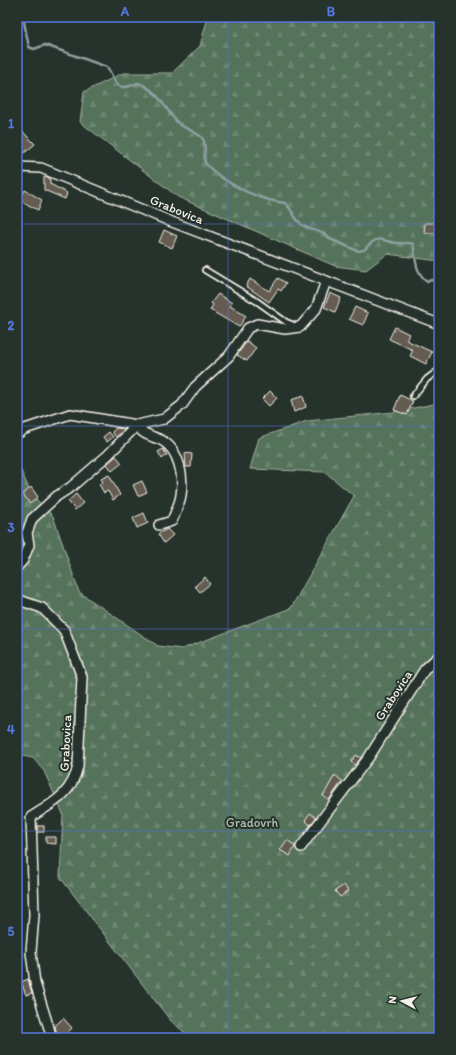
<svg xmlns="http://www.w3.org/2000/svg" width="456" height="1055" viewBox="0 0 456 1055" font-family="Itim,sans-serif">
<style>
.forest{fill:url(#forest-firs);stroke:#a4b2a1}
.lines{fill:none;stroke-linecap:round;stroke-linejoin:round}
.stream{stroke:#8f9fa1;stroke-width:2.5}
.building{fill:#655b51;stroke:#f4f1e8}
.lane-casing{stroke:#f4f1e8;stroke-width:8}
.street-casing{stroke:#f4f1e8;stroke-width:12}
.lane{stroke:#26332d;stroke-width:4.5}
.street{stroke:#26332d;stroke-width:9}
.grid{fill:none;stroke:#5377dc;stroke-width:1;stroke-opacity:0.55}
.labels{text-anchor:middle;stroke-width:4;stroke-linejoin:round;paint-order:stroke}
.street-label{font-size:13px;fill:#f4f1e8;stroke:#26332d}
.park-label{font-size:13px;fill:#b4beaf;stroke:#26332d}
.neatline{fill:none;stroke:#5377dc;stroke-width:1.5}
.grid-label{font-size:13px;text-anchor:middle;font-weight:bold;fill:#5377dc}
</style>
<defs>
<pattern id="forest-firs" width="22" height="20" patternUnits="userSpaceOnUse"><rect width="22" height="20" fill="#54725a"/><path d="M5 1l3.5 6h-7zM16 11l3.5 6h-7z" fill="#6d8772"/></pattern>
</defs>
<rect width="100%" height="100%" fill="#26332d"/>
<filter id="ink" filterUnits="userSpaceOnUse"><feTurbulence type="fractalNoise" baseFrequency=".025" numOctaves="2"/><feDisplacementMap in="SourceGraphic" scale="8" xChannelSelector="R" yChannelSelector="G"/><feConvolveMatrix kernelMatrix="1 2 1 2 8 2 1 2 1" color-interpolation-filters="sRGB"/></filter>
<g filter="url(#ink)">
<g class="forest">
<polygon points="208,17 439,17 439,261 387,254 366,270 335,266 178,197 80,122 84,92 123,73 172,73 200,46"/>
<polygon points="439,403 439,1038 191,1038 170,1020 60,877 63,814 44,771 33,758 17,755 17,461 31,494 53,516 79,592 158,646 182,649 291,608 354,496 325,472 250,469 259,438 307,421 394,412"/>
</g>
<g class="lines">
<path class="stream" d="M23,17L29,47L34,49L45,45L107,67C118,84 115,93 138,83C158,90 164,107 177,122C183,129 197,131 203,139C207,146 203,155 205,163C223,183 258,200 285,203C293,210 294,220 304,226C311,231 325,231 330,239L358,251L364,250C379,234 378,240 396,243C402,244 407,242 413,244C416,256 414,272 427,281L439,279"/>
</g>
<g class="building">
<polygon points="17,126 35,144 23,154 17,148"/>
<polygon points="44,177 50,178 50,184 67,193 65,199 44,190"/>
<polygon points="25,190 42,200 38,210 19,200"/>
<polygon points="425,223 437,223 436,233 424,233"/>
<polygon points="164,230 177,236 172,248 159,242"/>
<polygon points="278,278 286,283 281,291 278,289 269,302 246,286 250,279 269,291"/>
<polygon points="330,293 341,298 335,312 324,307"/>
<polygon points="218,294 232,303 230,306 246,316 239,327 210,310 213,305 211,303"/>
<polygon points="355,307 368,313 363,325 349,319"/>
<polygon points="395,327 409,334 406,340 432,352 426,364 410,356 413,350 389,339"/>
<polygon points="247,341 256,348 247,361 237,355"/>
<polygon points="270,391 277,398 269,406 262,399"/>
<polygon points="400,395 413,401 407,415 394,410"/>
<polygon points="303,396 306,407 294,412 291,400"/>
<polygon points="116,428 125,429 116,437 112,432"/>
<polygon points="109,432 113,437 107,442 103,437"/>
<polygon points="163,449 167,455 162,459 158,452"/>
<polygon points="185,453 192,454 191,467 186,467"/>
<polygon points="116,456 122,463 112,471 107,464"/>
<polygon points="109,475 120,495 113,500 108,491 104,493 99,484 103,482 101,479"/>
<polygon points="142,481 147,492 138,496 133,485"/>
<polygon points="31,487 38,497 30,504 23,494"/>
<polygon points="76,494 83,503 75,510 68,501"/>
<polygon points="144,513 148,523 137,528 133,518"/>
<polygon points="167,529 173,535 164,543 158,534"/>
<polygon points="205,577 210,584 200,592 195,586"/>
<polygon points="356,755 361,758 355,765 351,762"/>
<polygon points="335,775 342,781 329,800 323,796"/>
<polygon points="310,813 316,818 310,825 305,820"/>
<rect x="37" y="826" width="7" height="6"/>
<polygon points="46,837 56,837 56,844 46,843"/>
<polygon points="287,840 295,846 290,856 280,850"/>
<polygon points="344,885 348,891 340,897 335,891"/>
<polygon points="28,979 32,993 26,995 21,982"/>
<polygon points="63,1018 72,1028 68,1032 73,1038 63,1038 56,1031 55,1026"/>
</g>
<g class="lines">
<g class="lane-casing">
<g id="lane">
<polyline points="205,270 258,302 286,322 296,326"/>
<polyline points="413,396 427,379 439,370"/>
</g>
</g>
<g class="street-casing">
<g id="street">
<polyline points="17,167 41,168 172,222 439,324"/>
<polyline points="17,434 25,429 70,414 137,425 164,419 182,405 195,387 229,356 248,328 257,324 285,329 300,327 316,309 326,281"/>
<path d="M17,567L23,560L29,545L27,533L32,519L57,496L71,487L108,455L137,425C142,435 152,436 161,440C179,449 184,476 181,495C180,503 175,513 172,521L159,525"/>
<path d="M17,602L19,600L42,608L64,630L82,677L78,766C72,794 53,803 31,817L34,915L31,952L35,983L52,1038"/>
<polyline points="301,847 369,757 425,669 439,656"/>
</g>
</g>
<use href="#lane" class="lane"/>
<use href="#street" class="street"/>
</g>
</g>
<path class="grid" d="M228,17V1038M17,224H439M17,426H439M17,629H439M17,831H439"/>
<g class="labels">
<g class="street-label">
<text transform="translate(177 209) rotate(22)" y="5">Grabovica</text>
<text transform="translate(393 695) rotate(-57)" y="5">Grabovica</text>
<text transform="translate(65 743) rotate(-87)" y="5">Grabovica</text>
</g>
<g class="park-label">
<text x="252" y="827">Gradovrh</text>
</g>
</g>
<rect width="456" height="1055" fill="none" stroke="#26332d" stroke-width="44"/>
<g transform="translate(402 1001) rotate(277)" stroke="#26332d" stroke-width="3" paint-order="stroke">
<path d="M0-3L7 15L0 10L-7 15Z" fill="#f4f1e8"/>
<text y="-6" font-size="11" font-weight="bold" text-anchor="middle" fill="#f4f1e8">N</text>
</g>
<rect x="22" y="22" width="412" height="1011" class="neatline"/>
<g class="grid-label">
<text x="125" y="16">A</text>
<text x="331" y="16">B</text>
<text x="11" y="128">1</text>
<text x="11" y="330">2</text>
<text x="11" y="532">3</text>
<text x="11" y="734">4</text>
<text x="11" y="936">5</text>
</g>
</svg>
